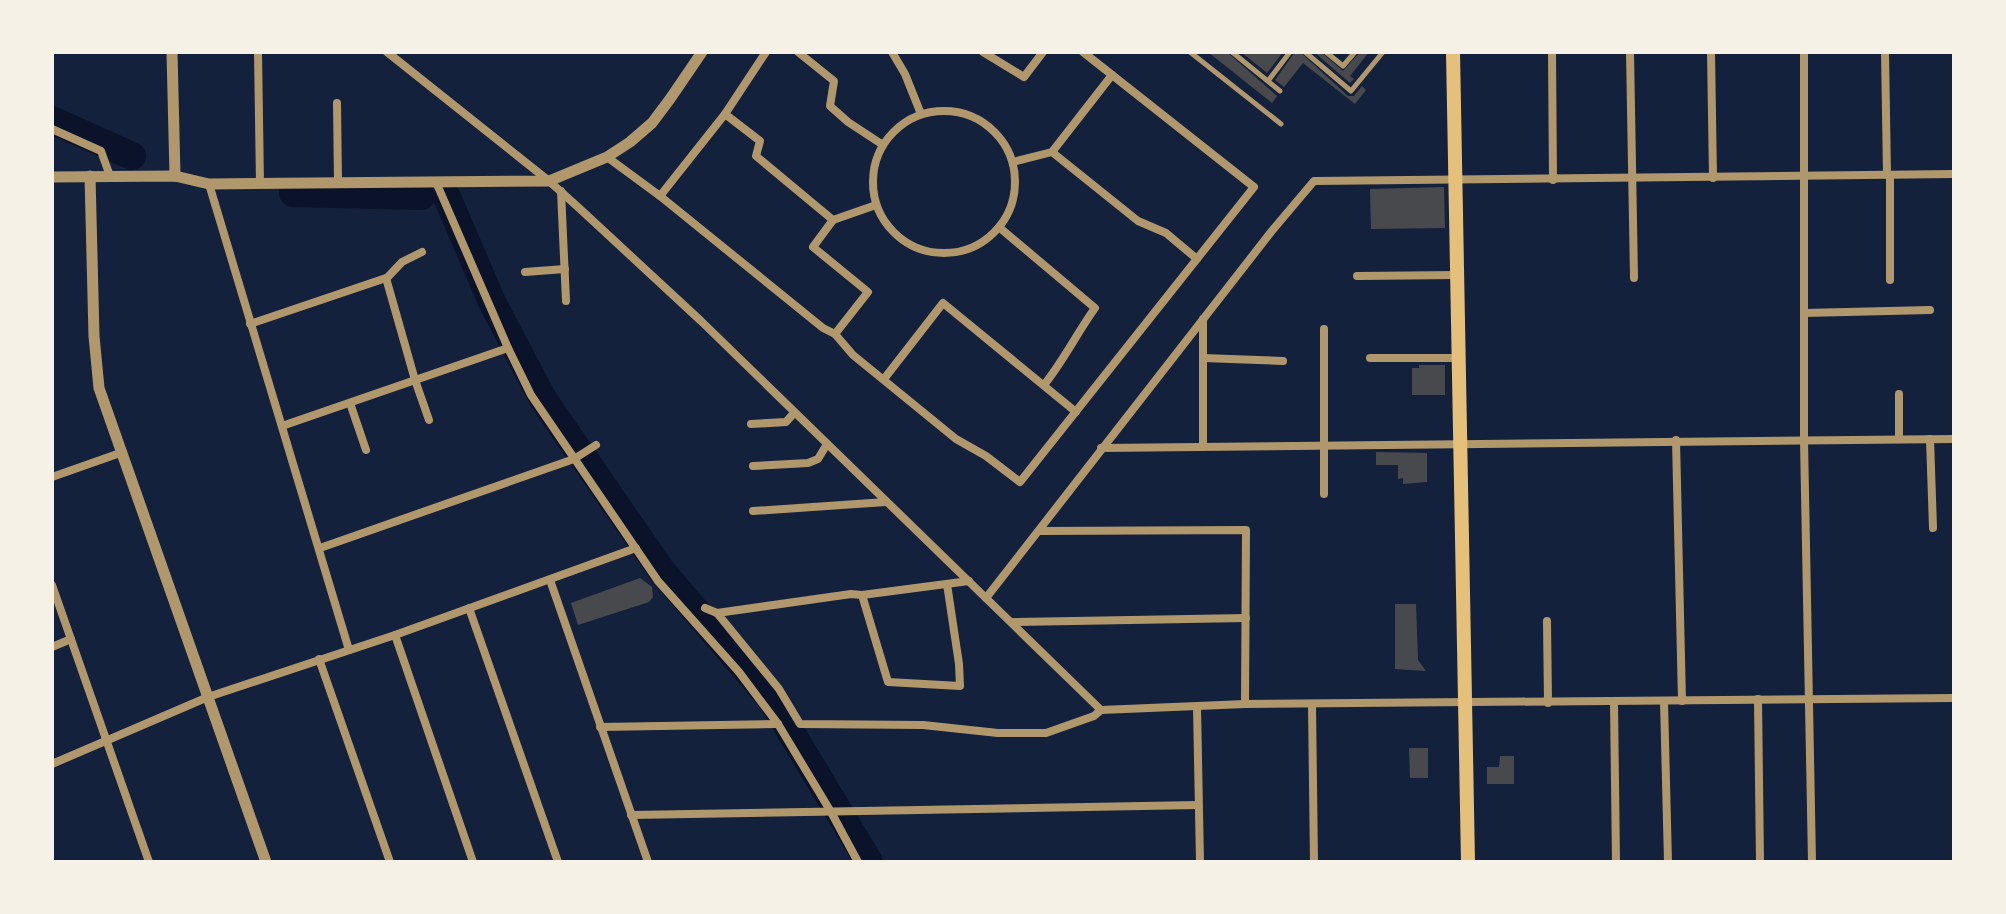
<svg xmlns="http://www.w3.org/2000/svg" width="2006" height="914" viewBox="0 0 2006 914" font-family="'Asap Condensed',sans-serif">
<style>
.lines{fill:none;stroke-linecap:round;stroke-linejoin:round}
.river{stroke:#0b132b;stroke-width:28}
.building{fill:#48494c}
.service{stroke:#b1986c;stroke-width:5}
.minor{stroke:#b1986c;stroke-width:8}
.tertiary{stroke:#b1986c;stroke-width:11}
.primary{stroke:#e5c07b;stroke-width:14}
</style>
<rect width="100%" height="100%" fill="#14213d"/>
<g class="lines">
<g class="river">
<polyline points="52,120 132,156"/>
<polyline points="293,193 421,196"/>
<polyline points="447,197 492,302 543,399 661,570 771,699 869,862"/>
</g>
</g>
<g class="building">
<polygon points="1208,52 1227,52 1277,96 1272,103"/>
<polygon points="1241,52 1283,52 1267,73"/>
<polygon points="1295,52 1300,52 1348,96 1354,96 1362,86 1366,90 1355,104 1303,63 1284,87 1275,80"/>
<polygon points="1314,52 1321,52 1343,71 1360,52 1369,52 1350,76 1354,79 1350,83"/>
<polygon points="1444,187 1445,228 1371,229 1370,189"/>
<polygon points="1419,365 1445,365 1445,395 1412,395 1412,368 1419,368"/>
<polygon points="1376,452 1427,453 1427,482 1403,484 1403,478 1398,479 1398,465 1376,465"/>
<polygon points="640,578 652,587 653,597 649,602 578,625 571,603"/>
<polygon points="1395,604 1416,604 1418,660 1426,671 1395,669"/>
<polygon points="1409,748 1428,748 1428,778 1410,778"/>
<polygon points="1500,756 1514,756 1514,784 1487,784 1487,767 1499,767"/>
</g>
<g class="lines">
<g class="service">
<polyline points="1190,52 1281,124"/>
<polyline points="1232,52 1280,91"/>
<polyline points="1305,52 1351,91 1383,52"/>
<polyline points="1326,52 1343,66 1355,52"/>
<polyline points="1268,81 1290,52"/>
</g>
<g class="minor">
<polyline points="258,52 260,184"/>
<polyline points="387,52 549,181 579,208 701,321 1101,710"/>
<polyline points="766,52 725,114 760,141 756,156 833,220 876,205"/>
<polyline points="798,52 834,81 830,106 848,122 883,145"/>
<polyline points="892,52 905,74 921,114"/>
<polyline points="983,52 1024,77 1043,52"/>
<polyline points="1552,52 1553,180"/>
<polyline points="1630,52 1634,278"/>
<polyline points="1711,52 1713,178"/>
<polyline points="1804,52 1804,440 1812,862"/>
<polyline points="1885,52 1887,175"/>
<polyline points="337,103 338,183"/>
<circle cx="944" cy="182" r="71"/>
<polyline points="52,129 101,151 110,176"/>
<polyline points="1052,152 1138,221 1166,233 1197,259"/>
<polyline points="607,157 660,196 823,328 835,334 853,355 956,439 986,456 1020,482 1254,187 1083,52"/>
<polyline points="1013,162 1052,152 1112,75"/>
<polyline points="1890,175 1890,280"/>
<polyline points="436,182 508,348"/>
<polyline points="209,184 349,650"/>
<polyline points="561,191 566,301"/>
<polyline points="660,196 725,114"/>
<polyline points="833,220 813,247 868,292 835,334"/>
<path d="M1000,228L1095,308C1077,333 1064,360 1044,385"/>
<polyline points="525,272 565,269"/>
<polyline points="1357,276 1457,275"/>
<polyline points="386,279 402,262 422,252"/>
<polyline points="1804,313 1930,310"/>
<polyline points="250,324 386,278 415,380 429,420"/>
<polyline points="1203,358 1283,361"/>
<polyline points="1370,358 1459,358"/>
<polyline points="884,379 943,303 1076,412"/>
<polyline points="1899,394 1899,439"/>
<polyline points="350,403 366,450"/>
<polyline points="751,424 786,422 794,413"/>
<polyline points="282,426 508,348 531,395 658,581 739,672 778,724 831,812 858,862"/>
<polyline points="1930,439 1933,528"/>
<polyline points="1676,440 1682,701"/>
<polyline points="1203,447 1203,319"/>
<polyline points="1101,448 1954,439"/>
<polyline points="753,466 808,463 818,459 827,444"/>
<polyline points="52,477 123,452"/>
<polyline points="1324,494 1324,329"/>
<polyline points="753,511 886,502"/>
<polyline points="1040,531 1246,530 1245,704"/>
<polyline points="320,548 574,459 596,445"/>
<polyline points="550,580 648,862"/>
<polyline points="947,584 959,664 960,686 888,682 862,595 969,581"/>
<polyline points="52,585 149,862"/>
<polyline points="862,595 851,594 717,613 779,689 800,724 923,725 998,733 1046,733 1094,716 1101,710 1245,704 1954,698"/>
<polyline points="986,598 1271,232 1314,181 1954,174"/>
<polyline points="469,608 558,862"/>
<polyline points="705,608 717,613"/>
<polyline points="1547,621 1548,703"/>
<polyline points="1012,622 1246,618"/>
<polyline points="395,635 473,862"/>
<polyline points="52,647 71,639"/>
<polyline points="319,659 390,862"/>
<polyline points="1758,699 1760,862"/>
<polyline points="1664,701 1668,862"/>
<polyline points="1614,702 1616,862"/>
<polyline points="1312,705 1314,862"/>
<polyline points="1197,707 1200,862"/>
<polyline points="600,727 778,724"/>
<polyline points="52,764 208,697 395,635 636,548"/>
<polyline points="631,815 1198,805"/>
</g>
<g class="tertiary">
<polyline points="172,52 175,176"/>
<polyline points="90,176 94,336 99,388 266,862"/>
<polyline points="52,177 175,176 209,184 549,181 607,157 630,142 652,123 670,99 702,52"/>
</g>
<polyline class="primary" points="1453,52 1468,862"/>
</g>
<rect width="2006" height="914" fill="none" stroke="#f6f1e7" stroke-width="108"/>
</svg>
